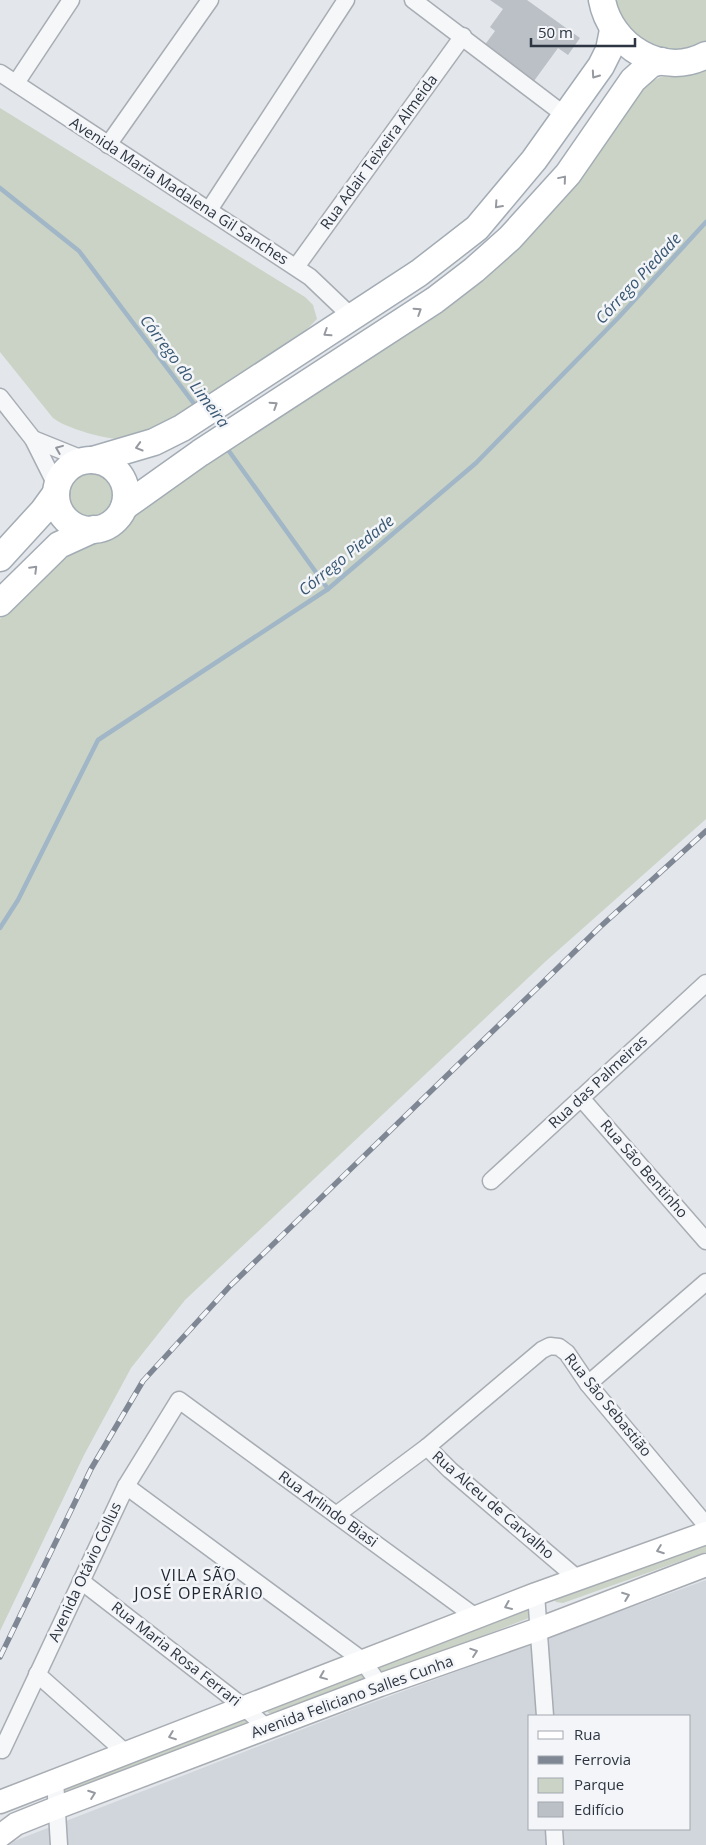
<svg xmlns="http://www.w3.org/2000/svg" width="706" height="1845" viewBox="0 0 706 1845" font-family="'Open Sans',sans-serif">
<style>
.built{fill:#d1d6dc;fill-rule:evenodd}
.green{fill:#cad3c5}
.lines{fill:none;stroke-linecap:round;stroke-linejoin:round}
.stream{stroke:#a1b6c7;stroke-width:4.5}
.building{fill:#bbc0c7}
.street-casing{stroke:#a8adb4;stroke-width:19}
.secondary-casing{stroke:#a8adb4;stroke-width:25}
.primary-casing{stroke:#a3acb5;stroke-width:29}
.street{stroke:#f6f7f9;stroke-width:16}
.secondary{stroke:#fff;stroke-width:22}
.primary{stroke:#fff;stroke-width:26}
.rail-casing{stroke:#7e8793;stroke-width:5.5}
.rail{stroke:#f3f5f8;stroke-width:4;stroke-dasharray:11;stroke-linecap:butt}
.oneway{stroke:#969aa0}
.oneway2{stroke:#91969d}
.labels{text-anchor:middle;stroke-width:5;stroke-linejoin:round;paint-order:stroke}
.street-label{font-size:15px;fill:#2c3541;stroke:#f3f5f8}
.water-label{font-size:16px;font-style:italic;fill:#395772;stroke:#f3f5f8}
.neighbourhood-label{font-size:16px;letter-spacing:1px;fill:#1e2632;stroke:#f3f5f8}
</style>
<rect width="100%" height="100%" fill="#e3e6ea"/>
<path class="built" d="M706,1580V1845H4L352,1710ZM530,1716H690V1829H530Z"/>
<g class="green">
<path d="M613,0H706V43C678,60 639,50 621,22C617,16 615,7 613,0Z"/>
<polygon points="678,69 706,70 706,819 546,961 185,1300 131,1368 84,1455 0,1631 0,619 64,556 126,524 154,498 449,303 633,90"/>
<path d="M0,108L305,297L313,305L317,319L307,329L153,432C146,434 138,437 131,439C113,442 67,429 53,418L0,352Z"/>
<circle cx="91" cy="495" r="31"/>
<polygon points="706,1539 706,1552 563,1603 556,1602 554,1599"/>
<polygon points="531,1608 534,1616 385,1674 379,1674 377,1669 380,1663"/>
<polygon points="362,1670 366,1675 364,1680 279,1713 268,1713 268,1706"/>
<polygon points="244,1714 251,1725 74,1794 64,1792 63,1783"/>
</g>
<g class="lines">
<g class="stream">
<polyline points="0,188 79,251 198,409"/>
<polyline points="226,447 328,589"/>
<polyline points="0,928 18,900 98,740 328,589 476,463 618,318 706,222"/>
</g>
</g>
<polygon class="building" points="490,0 527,0 580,38 568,55 558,48 534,81 484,46 495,31 490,27 503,9"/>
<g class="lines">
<g class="street-casing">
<g id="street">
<polyline points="413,0 566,116"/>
<polyline points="0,73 310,277 352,317"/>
<polyline points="16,83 71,0"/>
<polyline points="108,145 210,0"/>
<polyline points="209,210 346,0"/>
<polyline points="296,267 463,36"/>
<polyline points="0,397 33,439 57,487"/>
<polyline points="33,439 85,460"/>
<polyline points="581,1098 706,1241"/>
<polyline points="491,1181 706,983"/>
<polyline points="588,1384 706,1282"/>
<polyline points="427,1447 542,1350 550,1346 559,1347 567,1353 588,1384 706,1525"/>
<polyline points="126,1486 362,1660 380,1685"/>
<polyline points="336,1515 427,1447 450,1470 578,1579"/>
<polyline points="81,1581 245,1708 268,1729"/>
<polyline points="536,1594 545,1716"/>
<polyline points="37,1674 126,1753"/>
<polyline points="2,1750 126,1486 179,1400 477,1618"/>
<polyline points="55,1780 59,1845"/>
<polyline points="554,1829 555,1845"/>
</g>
</g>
<g class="secondary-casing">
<g id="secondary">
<polyline points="0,1802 536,1594 706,1533"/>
<polyline points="0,1836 16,1824 56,1808 380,1685 539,1629 706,1565"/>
</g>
</g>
<g class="primary-casing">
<g id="primary">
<path d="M602,0C610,45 662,79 706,55"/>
<polyline points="93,460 154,442 182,428 419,273 477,228 534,160 601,66 609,50 613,30"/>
<circle cx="91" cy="495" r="35"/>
<polyline points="124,507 200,453 435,300 474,270 510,238 568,174 633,80 651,64 662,61"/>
<polyline points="0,558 43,511 56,493"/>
<polyline points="0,603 59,545 94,529"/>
</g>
</g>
<use href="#street" class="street"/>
<use href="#secondary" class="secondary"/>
<use href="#primary" class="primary"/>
<g class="rail-casing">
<polyline id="rail" points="0,1657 91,1469 143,1381 230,1286 600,927 706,831"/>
</g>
<use href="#rail" class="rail"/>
</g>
<defs><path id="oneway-chevron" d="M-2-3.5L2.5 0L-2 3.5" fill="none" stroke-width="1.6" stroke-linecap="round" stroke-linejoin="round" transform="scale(1.25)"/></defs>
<g class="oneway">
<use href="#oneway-chevron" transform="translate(595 75) rotate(125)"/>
<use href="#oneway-chevron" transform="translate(563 179) rotate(-50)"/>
<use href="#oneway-chevron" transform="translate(498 205) rotate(132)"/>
<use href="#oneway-chevron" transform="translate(418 311) rotate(-33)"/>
<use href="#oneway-chevron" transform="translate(327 333) rotate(147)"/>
<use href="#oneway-chevron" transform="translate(274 405) rotate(-33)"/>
<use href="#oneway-chevron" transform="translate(139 447) rotate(164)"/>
<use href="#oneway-chevron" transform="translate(34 569) rotate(-45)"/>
<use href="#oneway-chevron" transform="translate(660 1550) rotate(160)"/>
<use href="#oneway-chevron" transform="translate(626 1596) rotate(-21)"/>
<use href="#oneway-chevron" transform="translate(508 1606) rotate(157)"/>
<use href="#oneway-chevron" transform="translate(474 1652) rotate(-19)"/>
<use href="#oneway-chevron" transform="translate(323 1676) rotate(158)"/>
<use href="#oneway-chevron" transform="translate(172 1736) rotate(159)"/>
<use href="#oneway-chevron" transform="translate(92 1794) rotate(-20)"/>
</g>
<use class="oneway2" href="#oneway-chevron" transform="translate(59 449) rotate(-158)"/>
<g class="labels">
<g class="street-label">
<text transform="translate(379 152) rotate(-54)" y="5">Rua Adair Teixeira Almeida</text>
<text transform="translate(179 191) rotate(33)" y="5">Avenida Maria Madalena Gil Sanches</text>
<text transform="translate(598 1082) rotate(-43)" y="5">Rua das Palmeiras</text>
<text transform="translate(644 1169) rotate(49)" y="5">Rua São Bentinho</text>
<text transform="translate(608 1405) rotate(51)" y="5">Rua São Sebastião</text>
<text transform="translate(493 1505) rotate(41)" y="5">Rua Alceu de Carvalho</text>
<text transform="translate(328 1509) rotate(36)" y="5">Rua Arlindo Biasi</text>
<text transform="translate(85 1572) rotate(-65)" y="5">Avenida Otávio Collus</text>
<text transform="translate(176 1654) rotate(38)" y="5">Rua Maria Rosa Ferrari</text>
<text transform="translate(352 1697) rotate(-20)" y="5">Avenida Feliciano Salles Cunha</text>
</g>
<g class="water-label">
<text transform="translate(638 278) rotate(-47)" y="6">Córrego Piedade</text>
<text transform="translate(185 371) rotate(53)" y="6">Córrego do Limeira</text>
<text transform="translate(346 555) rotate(-39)" y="6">Córrego Piedade</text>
</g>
<g class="neighbourhood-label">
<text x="199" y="1581">VILA SÃO<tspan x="199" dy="18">JOSÉ OPERÁRIO</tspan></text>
</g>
</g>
<rect x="528" y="1715" width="162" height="115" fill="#f3f5f8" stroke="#a3a8af"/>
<rect x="538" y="1731" width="25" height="8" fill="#ffffff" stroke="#a3a8af"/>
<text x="574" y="1740" font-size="15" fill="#2c3541">Rua</text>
<rect x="538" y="1756" width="25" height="8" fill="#7e8793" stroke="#a3a8af"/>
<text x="574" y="1765" font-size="15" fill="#2c3541">Ferrovia</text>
<rect x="538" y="1778" width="25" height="15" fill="#cad3c5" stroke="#a3a8af"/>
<text x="574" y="1790" font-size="15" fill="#2c3541">Parque</text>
<rect x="538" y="1802" width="25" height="15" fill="#bbc0c7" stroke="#a3a8af"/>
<text x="574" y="1815" font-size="15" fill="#2c3541">Edifício</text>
<path d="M531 38v8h104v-8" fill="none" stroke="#2c3541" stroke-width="2.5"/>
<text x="538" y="38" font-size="15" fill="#2c3541" stroke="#f3f5f8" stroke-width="4" paint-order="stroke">50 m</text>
</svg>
